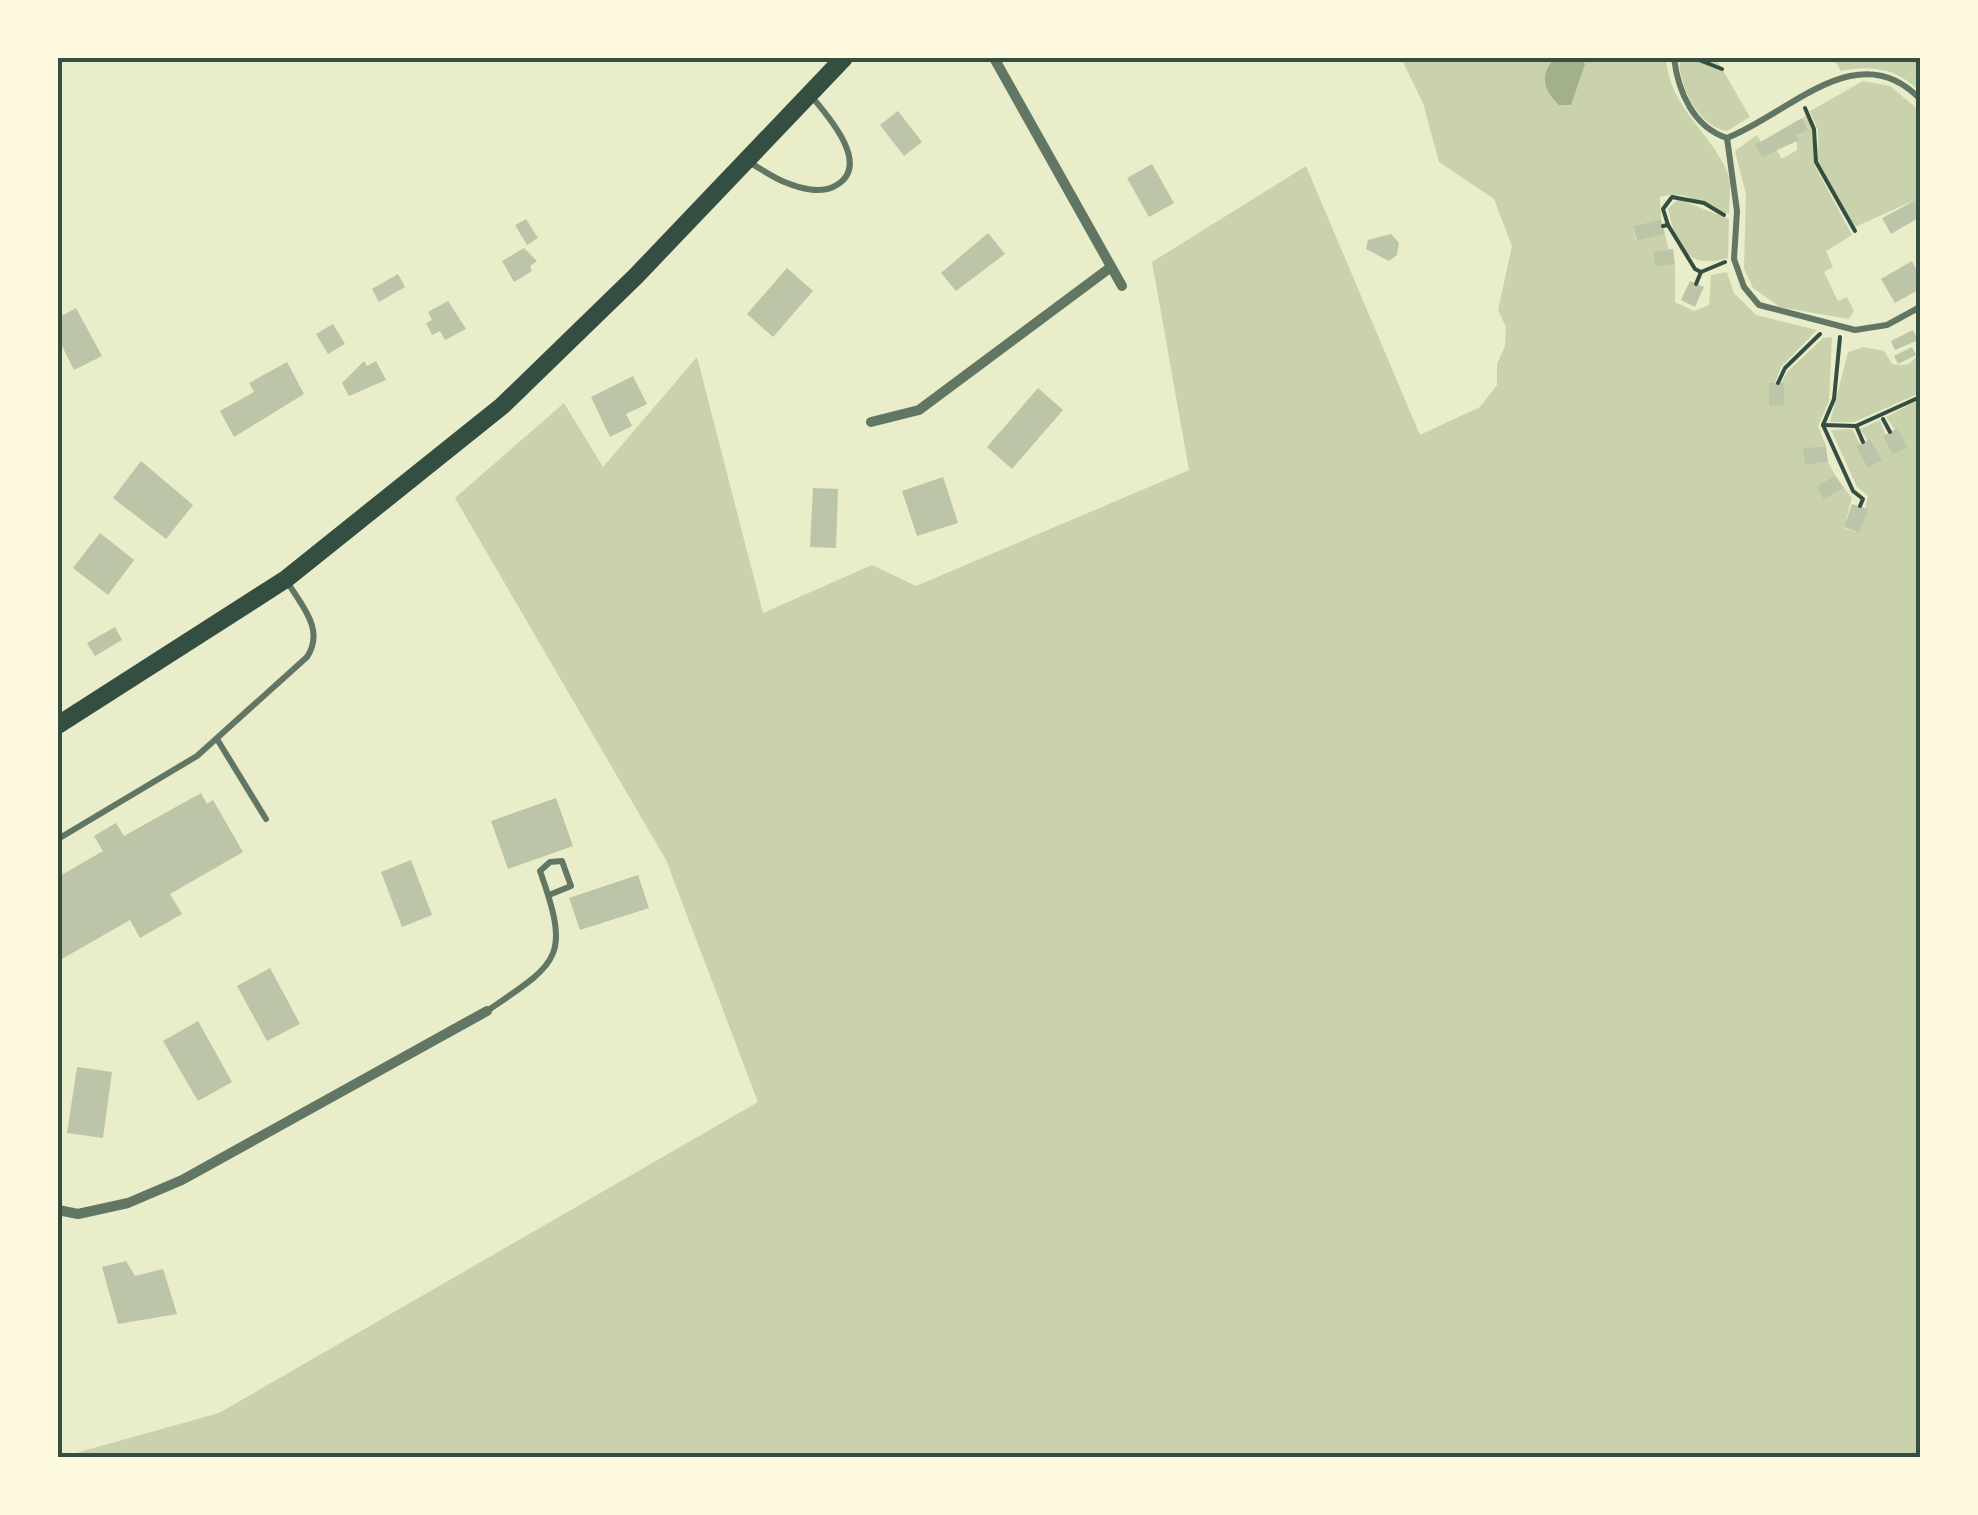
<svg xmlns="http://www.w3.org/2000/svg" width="1978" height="1515" viewBox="0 0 1978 1515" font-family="'Source Sans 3',sans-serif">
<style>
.green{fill:#cad2ad}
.water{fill:#a3b18a}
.building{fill:#bcc5a7}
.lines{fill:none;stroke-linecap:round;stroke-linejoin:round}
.path{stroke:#344e41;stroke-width:4}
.service{stroke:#617663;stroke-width:6}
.minor{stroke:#617663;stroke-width:10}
.secondary{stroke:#344e41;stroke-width:18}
.neatline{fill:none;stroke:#344e41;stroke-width:4}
</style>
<rect width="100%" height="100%" fill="#e9edc9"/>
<g class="green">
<path d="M1401,58H1666C1669,105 1706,128 1725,167C1733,181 1729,198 1729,214C1703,207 1689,188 1660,197L1661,219L1633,226L1636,241L1665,234L1669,250L1653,253L1655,267L1675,264V302L1694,311L1709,305L1711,275L1727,272L1734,293L1756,315L1817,330L1781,367L1775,383H1769V405H1784L1781,383L1788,371L1823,338L1832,337L1829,401L1818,426L1826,446L1804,448L1805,465L1828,462L1835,475L1816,487L1824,500L1844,488L1852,498L1844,528L1859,533L1868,496L1857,487L1831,430L1852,429L1860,444L1857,446L1881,460L1860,429L1880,420L1893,454L1907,447L1886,417L1920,399V1457L58,1458L219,1413L758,1102L666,860L455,498L564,403L603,467L697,357L763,613L872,565L916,586L1189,470L1152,262L1306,166L1420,435L1480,407L1497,385V364L1505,346L1506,327L1498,310L1512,246L1494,199L1439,162L1423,103Z"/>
<path d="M1679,58H1720L1717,60L1750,117L1727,131C1697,126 1679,85 1679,58Z"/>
<path d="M1833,58H1920L1918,90C1896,68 1871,65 1841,71Z"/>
<polygon points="1863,81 1890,86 1920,111 1920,213 1913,201 1855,227 1818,163 1818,131 1810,111"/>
<polygon points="1806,116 1812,128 1815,166 1852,235 1826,251 1833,267 1824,272 1838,301 1847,297 1854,311 1849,319 1780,307 1753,288 1744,269 1746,194 1735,151 1757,135 1761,142 1756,146 1762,156 1776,149 1782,159 1797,150 1796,136 1808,128 1802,118"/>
<path d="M1678,199L1729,219L1728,258C1686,270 1677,247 1668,209Z"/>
<path d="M1864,347L1884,351L1892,364C1909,367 1913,363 1920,349V393L1854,422H1830L1848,352Z"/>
</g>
<path class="water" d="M1555,58H1581L1585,64L1571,105H1559C1543,90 1539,74 1555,58Z"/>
<g class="building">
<polygon points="898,111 922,142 904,156 880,125"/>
<polygon points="1802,118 1808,129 1796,136 1799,140 1762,157 1755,145"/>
<polygon points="1152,164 1174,203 1149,217 1127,178"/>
<polygon points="1914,201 1920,217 1891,234 1882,218"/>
<polygon points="526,219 538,238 527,245 515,225"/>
<polygon points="1661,219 1665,234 1637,241 1633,226"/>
<polygon points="988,233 1005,254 956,291 941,273"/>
<polygon points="1391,234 1399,243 1397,255 1389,261 1366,249 1368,240"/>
<polygon points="524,248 537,261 530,266 532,271 514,282 502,261"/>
<polygon points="1673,249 1675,264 1655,267 1653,252"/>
<polygon points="1912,261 1920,277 1920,289 1895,303 1881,279"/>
<polygon points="787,268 813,291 773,337 747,314"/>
<polygon points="398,274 405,287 379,302 372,289"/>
<polygon points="1690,281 1704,287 1695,307 1681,300"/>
<polygon points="448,301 466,329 445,340 440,331 432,335 426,323 432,320 428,312"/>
<polygon points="76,308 102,356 74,370 61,344 58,346 58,318"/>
<polygon points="333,324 345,344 328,354 316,334"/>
<polygon points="1913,330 1918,340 1895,350 1891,341"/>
<polygon points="1912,347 1916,355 1898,364 1894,356"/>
<polygon points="364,361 367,366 376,361 386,380 349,396 342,383"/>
<polygon points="287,362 304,394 234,437 220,411 254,392 249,383"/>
<polygon points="633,376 647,404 626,414 632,426 610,437 591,397"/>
<polygon points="1769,383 1784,383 1784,406 1769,405"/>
<polygon points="1038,388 1063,410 1012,469 987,447"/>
<polygon points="1898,428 1907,447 1893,455 1883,436"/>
<polygon points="1870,439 1882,460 1868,468 1856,446"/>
<polygon points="1826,446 1828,462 1805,465 1803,448"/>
<polygon points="141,461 193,505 166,539 113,498"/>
<polygon points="1835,475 1844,488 1824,500 1816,487"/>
<polygon points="943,477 958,523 917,536 902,491"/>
<polygon points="813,488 838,489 836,548 810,547"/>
<polygon points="1852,504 1868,509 1859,533 1844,527"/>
<polygon points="100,533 134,560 108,595 73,568"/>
<polygon points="115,627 122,640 95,656 87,643"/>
<polygon points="201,793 207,804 213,800 243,852 170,894 182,914 140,938 130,920 60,960 58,877 103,851 94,836 116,823 124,836"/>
<polygon points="556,798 573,846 508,869 491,821"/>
<polygon points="411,860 432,915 402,927 381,872"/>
<polygon points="638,875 649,908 580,930 569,898"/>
<polygon points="270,968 300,1024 267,1041 237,986"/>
<polygon points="198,1021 232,1082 198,1101 163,1041"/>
<polygon points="77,1067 112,1072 103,1138 67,1133"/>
<polygon points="126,1261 135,1276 163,1269 177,1314 118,1324 102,1267"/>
</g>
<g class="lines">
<g class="path">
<polyline points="1694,58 1722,69"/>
<polyline points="1805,108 1814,129 1816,162 1855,231"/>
<polyline points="1668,225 1663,209 1672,197 1704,203 1724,215"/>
<polyline points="1663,226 1668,225 1695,269 1701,272 1725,262"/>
<polyline points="1696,284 1701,272"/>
<polyline points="1840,337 1834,399 1823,425 1853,491 1863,499 1860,506"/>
<polyline points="1778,383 1785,368 1820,334"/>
<polyline points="1883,419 1890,432"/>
<polyline points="1823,425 1856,426 1920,397"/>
<polyline points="1857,428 1863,442"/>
</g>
<g class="service">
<path d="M1674,58C1678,91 1693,127 1727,138C1789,114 1858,34 1920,99"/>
<polyline points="1727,138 1737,211 1734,259 1744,287 1759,305 1855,330 1887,325 1920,307"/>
<path d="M747,161C760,168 773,178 787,183C801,189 820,193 833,187C874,168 829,117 812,97"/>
<polyline points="217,739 266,819"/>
<path d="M58,839L197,756L307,657C325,630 302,606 288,583"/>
<path d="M487,1011C559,962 571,958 540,871L550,862L562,861L571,886L549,895"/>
</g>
<g class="minor">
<polyline points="994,58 1122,286"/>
<polyline points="871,422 919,410 1111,267"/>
<polyline points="58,1210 78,1214 128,1203 182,1180 487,1011"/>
</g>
<polyline class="secondary" points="58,725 286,579 502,406 636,276 844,58"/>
</g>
<rect width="1978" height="1515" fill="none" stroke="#fefae0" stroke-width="120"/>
<rect x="60" y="60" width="1858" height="1395" class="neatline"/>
</svg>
